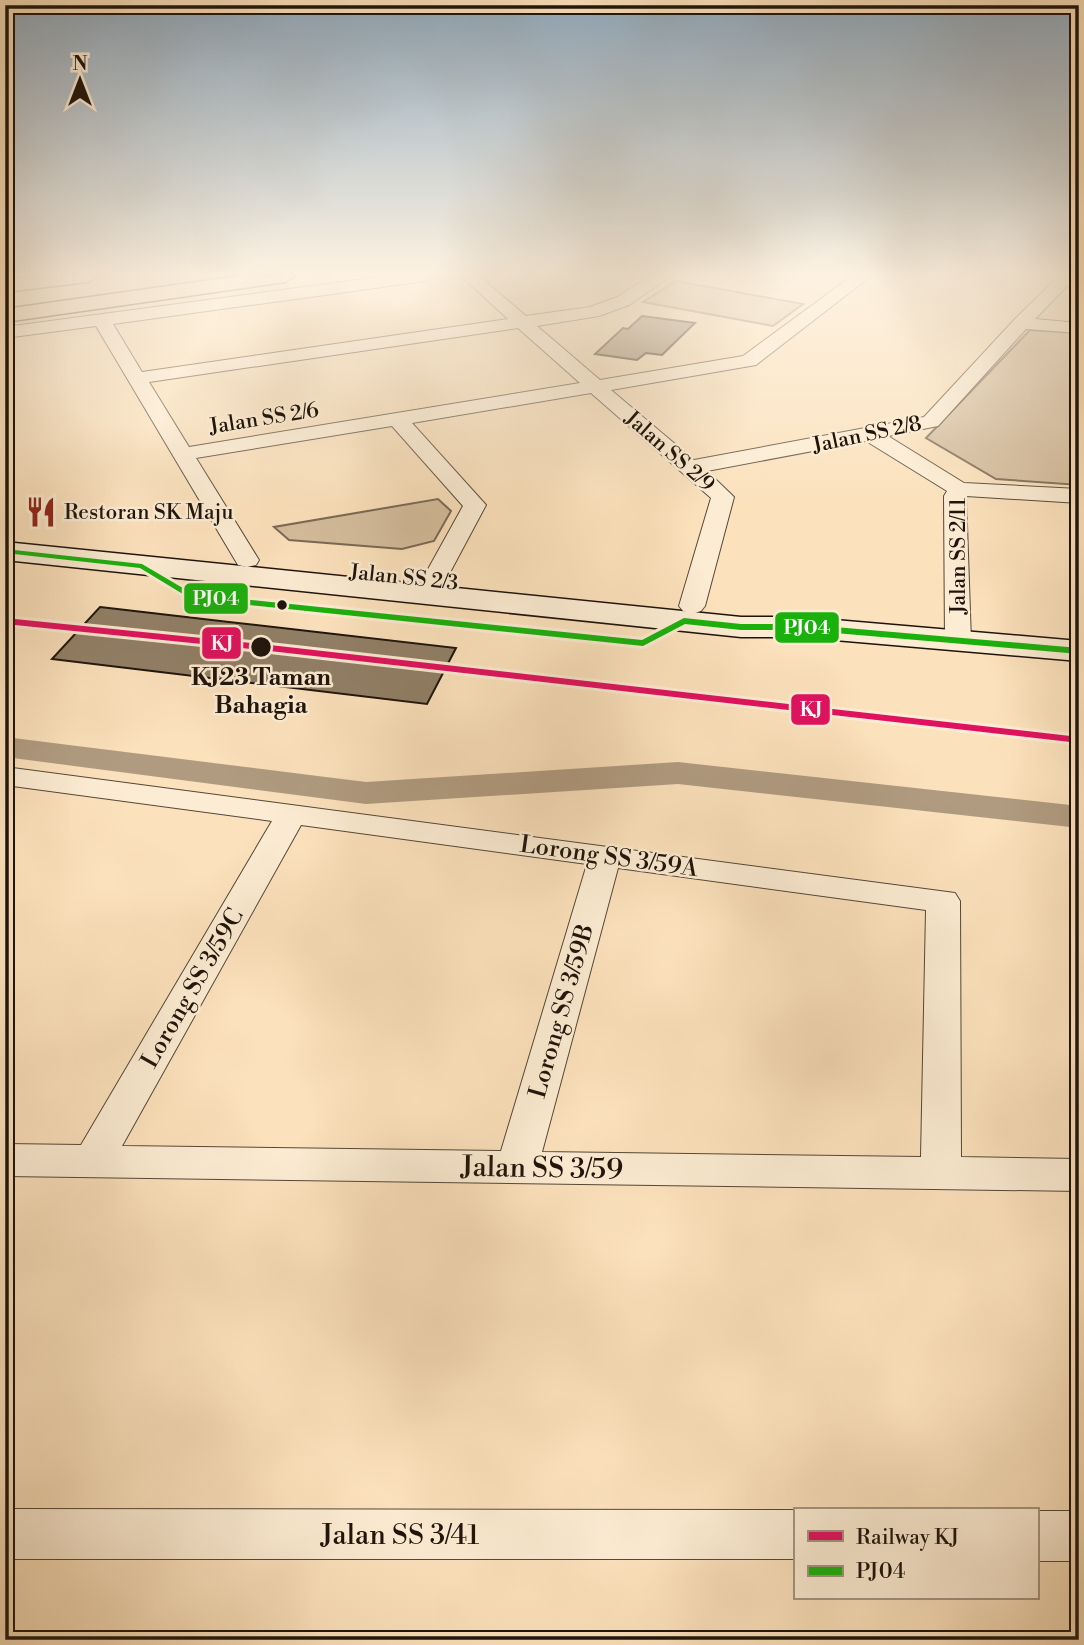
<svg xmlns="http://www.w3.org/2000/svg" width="1084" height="1645" viewBox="0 0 1084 1645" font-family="'Libre Bodoni',serif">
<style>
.green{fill:#d5be9e;stroke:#7a6954;stroke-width:2}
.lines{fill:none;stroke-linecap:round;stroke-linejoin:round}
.canal{fill:#b09b80;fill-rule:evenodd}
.building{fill:#917f67;stroke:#1e140b;stroke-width:2}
.minor-casing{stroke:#554737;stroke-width:2}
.secondary-casing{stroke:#1e140b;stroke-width:3}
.motorway-casing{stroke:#1e140b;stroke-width:3}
.minor{fill:#fcecd3;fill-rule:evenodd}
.secondary{fill:#fcecd3;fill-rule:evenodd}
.motorway{fill:#fbe1bc;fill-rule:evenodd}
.bus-1-casing{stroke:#fcecd3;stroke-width:6}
.bus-1{fill:#1ab10d;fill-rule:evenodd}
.rail-1-casing{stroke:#fcecd3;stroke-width:6}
.rail-1{fill:#e0115f;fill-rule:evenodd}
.bus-dot{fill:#1e140b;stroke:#fcecd3;stroke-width:2.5}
.labels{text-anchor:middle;stroke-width:5;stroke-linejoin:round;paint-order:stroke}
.far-street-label{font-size:21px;fill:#1e140b;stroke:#fcecd3}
.far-poi-label{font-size:21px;fill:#1e140b;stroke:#fcecd3;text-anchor:start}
.stop-label{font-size:24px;font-weight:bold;fill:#1e140b;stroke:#fcecd3}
.street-label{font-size:24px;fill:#1e140b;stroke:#fcecd3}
.near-street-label{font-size:28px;fill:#1e140b;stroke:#fcecd3}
.line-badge{stroke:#fcecd3;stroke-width:2.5}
.badge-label{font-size:19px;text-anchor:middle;font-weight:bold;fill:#fff}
</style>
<rect width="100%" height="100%" fill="#fbe1bc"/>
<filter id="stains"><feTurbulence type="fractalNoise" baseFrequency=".00286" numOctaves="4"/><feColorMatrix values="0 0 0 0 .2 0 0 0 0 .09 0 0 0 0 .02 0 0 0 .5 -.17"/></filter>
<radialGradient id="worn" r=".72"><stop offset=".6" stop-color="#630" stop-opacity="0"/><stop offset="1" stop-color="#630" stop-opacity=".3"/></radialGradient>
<g class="green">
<polygon points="676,281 803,304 773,326 643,302"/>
<polygon points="1030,330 1079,333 1079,485 996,479 926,438"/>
<polygon points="438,499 451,511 434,541 402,549 289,540 274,527"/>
</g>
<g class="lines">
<polygon class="canal" points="5,737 366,782 678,762 1079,806 1079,828 678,784 366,804 5,757"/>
</g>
<g class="building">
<polygon points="642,316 695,323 662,355 646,353 637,360 595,354 623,328 628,329"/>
<polygon points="100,607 229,622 456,648 427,704 52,659"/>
</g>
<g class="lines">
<g class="minor-casing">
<g id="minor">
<path d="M386,276H434L426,281L113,324L142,372L508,319L461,276H479L526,316L590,307L617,297L651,276H671L629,305L599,316L537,326L600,380L743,356L852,276H871L756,365L611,390L694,460L924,417L1015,319L1059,276H1077L1035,319L1079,323V333L1026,329L938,426L888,436L964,483L1079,489V503L966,496L971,641L967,647L958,649L949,647L945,641L944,496L947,491L866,441L707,471L734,497L705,606L701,611L692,614L683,611L679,606L711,498L591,393L412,423L486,505L446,580L443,585L434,587L425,585L422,580L463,506L392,426L196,458L259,560L256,565L247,567L238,565L235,560L96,326L5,338V327ZM518,328L580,383L189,447L149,382Z"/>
<path d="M5,767L955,893L960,901L961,1157L1079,1159V1191L5,1176V1144L81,1145L272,821L5,785ZM301,825L587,864L501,1151L122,1146ZM618,868L926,910L921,1157L542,1152Z"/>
<polygon points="5,1509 795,1510 795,1559 5,1559"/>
<rect x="1037" y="1511" width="42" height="50"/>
</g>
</g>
<g class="secondary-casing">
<polygon id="secondary" points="5,542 741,617 800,617 1079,641 1079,661 800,637 741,637 5,560"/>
</g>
<g class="motorway-casing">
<g id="motorway">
<polygon points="34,276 98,276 88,282 5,292 5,280"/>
<polygon points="239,276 295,276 285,282 5,322 5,309"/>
</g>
</g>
<use href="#minor" class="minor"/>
<use href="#secondary" class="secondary"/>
<use href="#motorway" class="motorway"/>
<g class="bus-1-casing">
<polygon id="bus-1" points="5,549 142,564 193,594 642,640 684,618 741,624 800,624 1079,648 1079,654 800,630 741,630 685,624 643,646 191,599 140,568 5,553"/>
</g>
<use href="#bus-1" class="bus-1"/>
<g class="rail-1-casing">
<polygon id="rail-1" points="5,618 261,644 1079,737 1079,743 261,650 5,624"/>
</g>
<use href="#rail-1" class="rail-1"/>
</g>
<linearGradient id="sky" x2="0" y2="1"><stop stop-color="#91aabe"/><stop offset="0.54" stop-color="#fdf2e1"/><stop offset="1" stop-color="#fdf2e1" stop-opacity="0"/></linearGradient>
<rect width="1084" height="507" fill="url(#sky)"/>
<defs>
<g id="restaurant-bare" transform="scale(2.415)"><path d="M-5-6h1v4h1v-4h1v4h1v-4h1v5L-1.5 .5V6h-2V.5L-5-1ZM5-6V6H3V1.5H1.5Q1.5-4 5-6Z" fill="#8f2418" stroke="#fcecd3" stroke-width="2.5" paint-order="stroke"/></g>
</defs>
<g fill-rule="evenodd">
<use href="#restaurant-bare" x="41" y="512"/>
</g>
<g class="bus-dot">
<circle cx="282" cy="605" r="6"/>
<circle cx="261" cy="647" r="11"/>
</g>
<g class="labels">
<g class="far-street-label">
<text transform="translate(264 418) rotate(-9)" y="7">Jalan SS 2/6</text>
<text transform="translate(867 434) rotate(-12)" y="7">Jalan SS 2/8</text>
<text transform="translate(670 451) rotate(41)" y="7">Jalan SS 2/9</text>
<text transform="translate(958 556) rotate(-90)" y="7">Jalan SS 2/11</text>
<text transform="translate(404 577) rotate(6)" y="7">Jalan SS 2/3</text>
</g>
<g class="far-poi-label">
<text x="64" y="519">Restoran SK Maju</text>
</g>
<g class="stop-label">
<text x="261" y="685">KJ23 Taman<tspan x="261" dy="28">Bahagia</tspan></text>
</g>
<g class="street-label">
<text transform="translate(609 856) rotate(8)" y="8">Lorong SS 3/59A</text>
<text transform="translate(192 988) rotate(-60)" y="8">Lorong SS 3/59C</text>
<text transform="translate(561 1011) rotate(-74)" y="8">Lorong SS 3/59B</text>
</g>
<g class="near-street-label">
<text transform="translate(542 1167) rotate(1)" y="10">Jalan SS 3/59</text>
<text x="400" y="1544">Jalan SS 3/41</text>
</g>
</g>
<g class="line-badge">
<rect x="183" y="582" width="66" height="33" rx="7" fill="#1ab10d"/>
<rect x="774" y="611" width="66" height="33" rx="7" fill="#1ab10d"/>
<rect x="201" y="626" width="41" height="34" rx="7" fill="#e0115f"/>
<rect x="790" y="693" width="41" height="33" rx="7" fill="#e0115f"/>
</g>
<g class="badge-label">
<text x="216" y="605">PJ04</text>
<text x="807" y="634">PJ04</text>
<text x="222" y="650">KJ</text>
<text x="811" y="716">KJ</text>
</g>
<rect width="1084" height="1645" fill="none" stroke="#fbe1bc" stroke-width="28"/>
<rect x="7" y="7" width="1070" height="1631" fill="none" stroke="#1e140b" stroke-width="3.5"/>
<rect x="14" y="14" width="1056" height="1617" fill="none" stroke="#1e140b" stroke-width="2"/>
<rect x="794" y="1508" width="245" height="91" fill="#fcecd3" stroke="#a39683" stroke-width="2"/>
<rect x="808" y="1531" width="35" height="10" fill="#e0115f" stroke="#a39683" stroke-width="2"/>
<text x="856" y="1544" font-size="21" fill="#1e140b">Railway KJ</text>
<rect x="808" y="1566" width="35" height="10" fill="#1ab10d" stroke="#a39683" stroke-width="2"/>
<text x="856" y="1578" font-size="21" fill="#1e140b">PJ04</text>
<g transform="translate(80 80)" stroke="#fcecd3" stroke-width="5" paint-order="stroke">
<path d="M0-5L12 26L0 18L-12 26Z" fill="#1e140b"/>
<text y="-10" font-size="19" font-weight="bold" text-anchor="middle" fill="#1e140b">N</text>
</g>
<rect width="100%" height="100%" filter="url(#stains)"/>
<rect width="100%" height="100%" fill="url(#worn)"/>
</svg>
